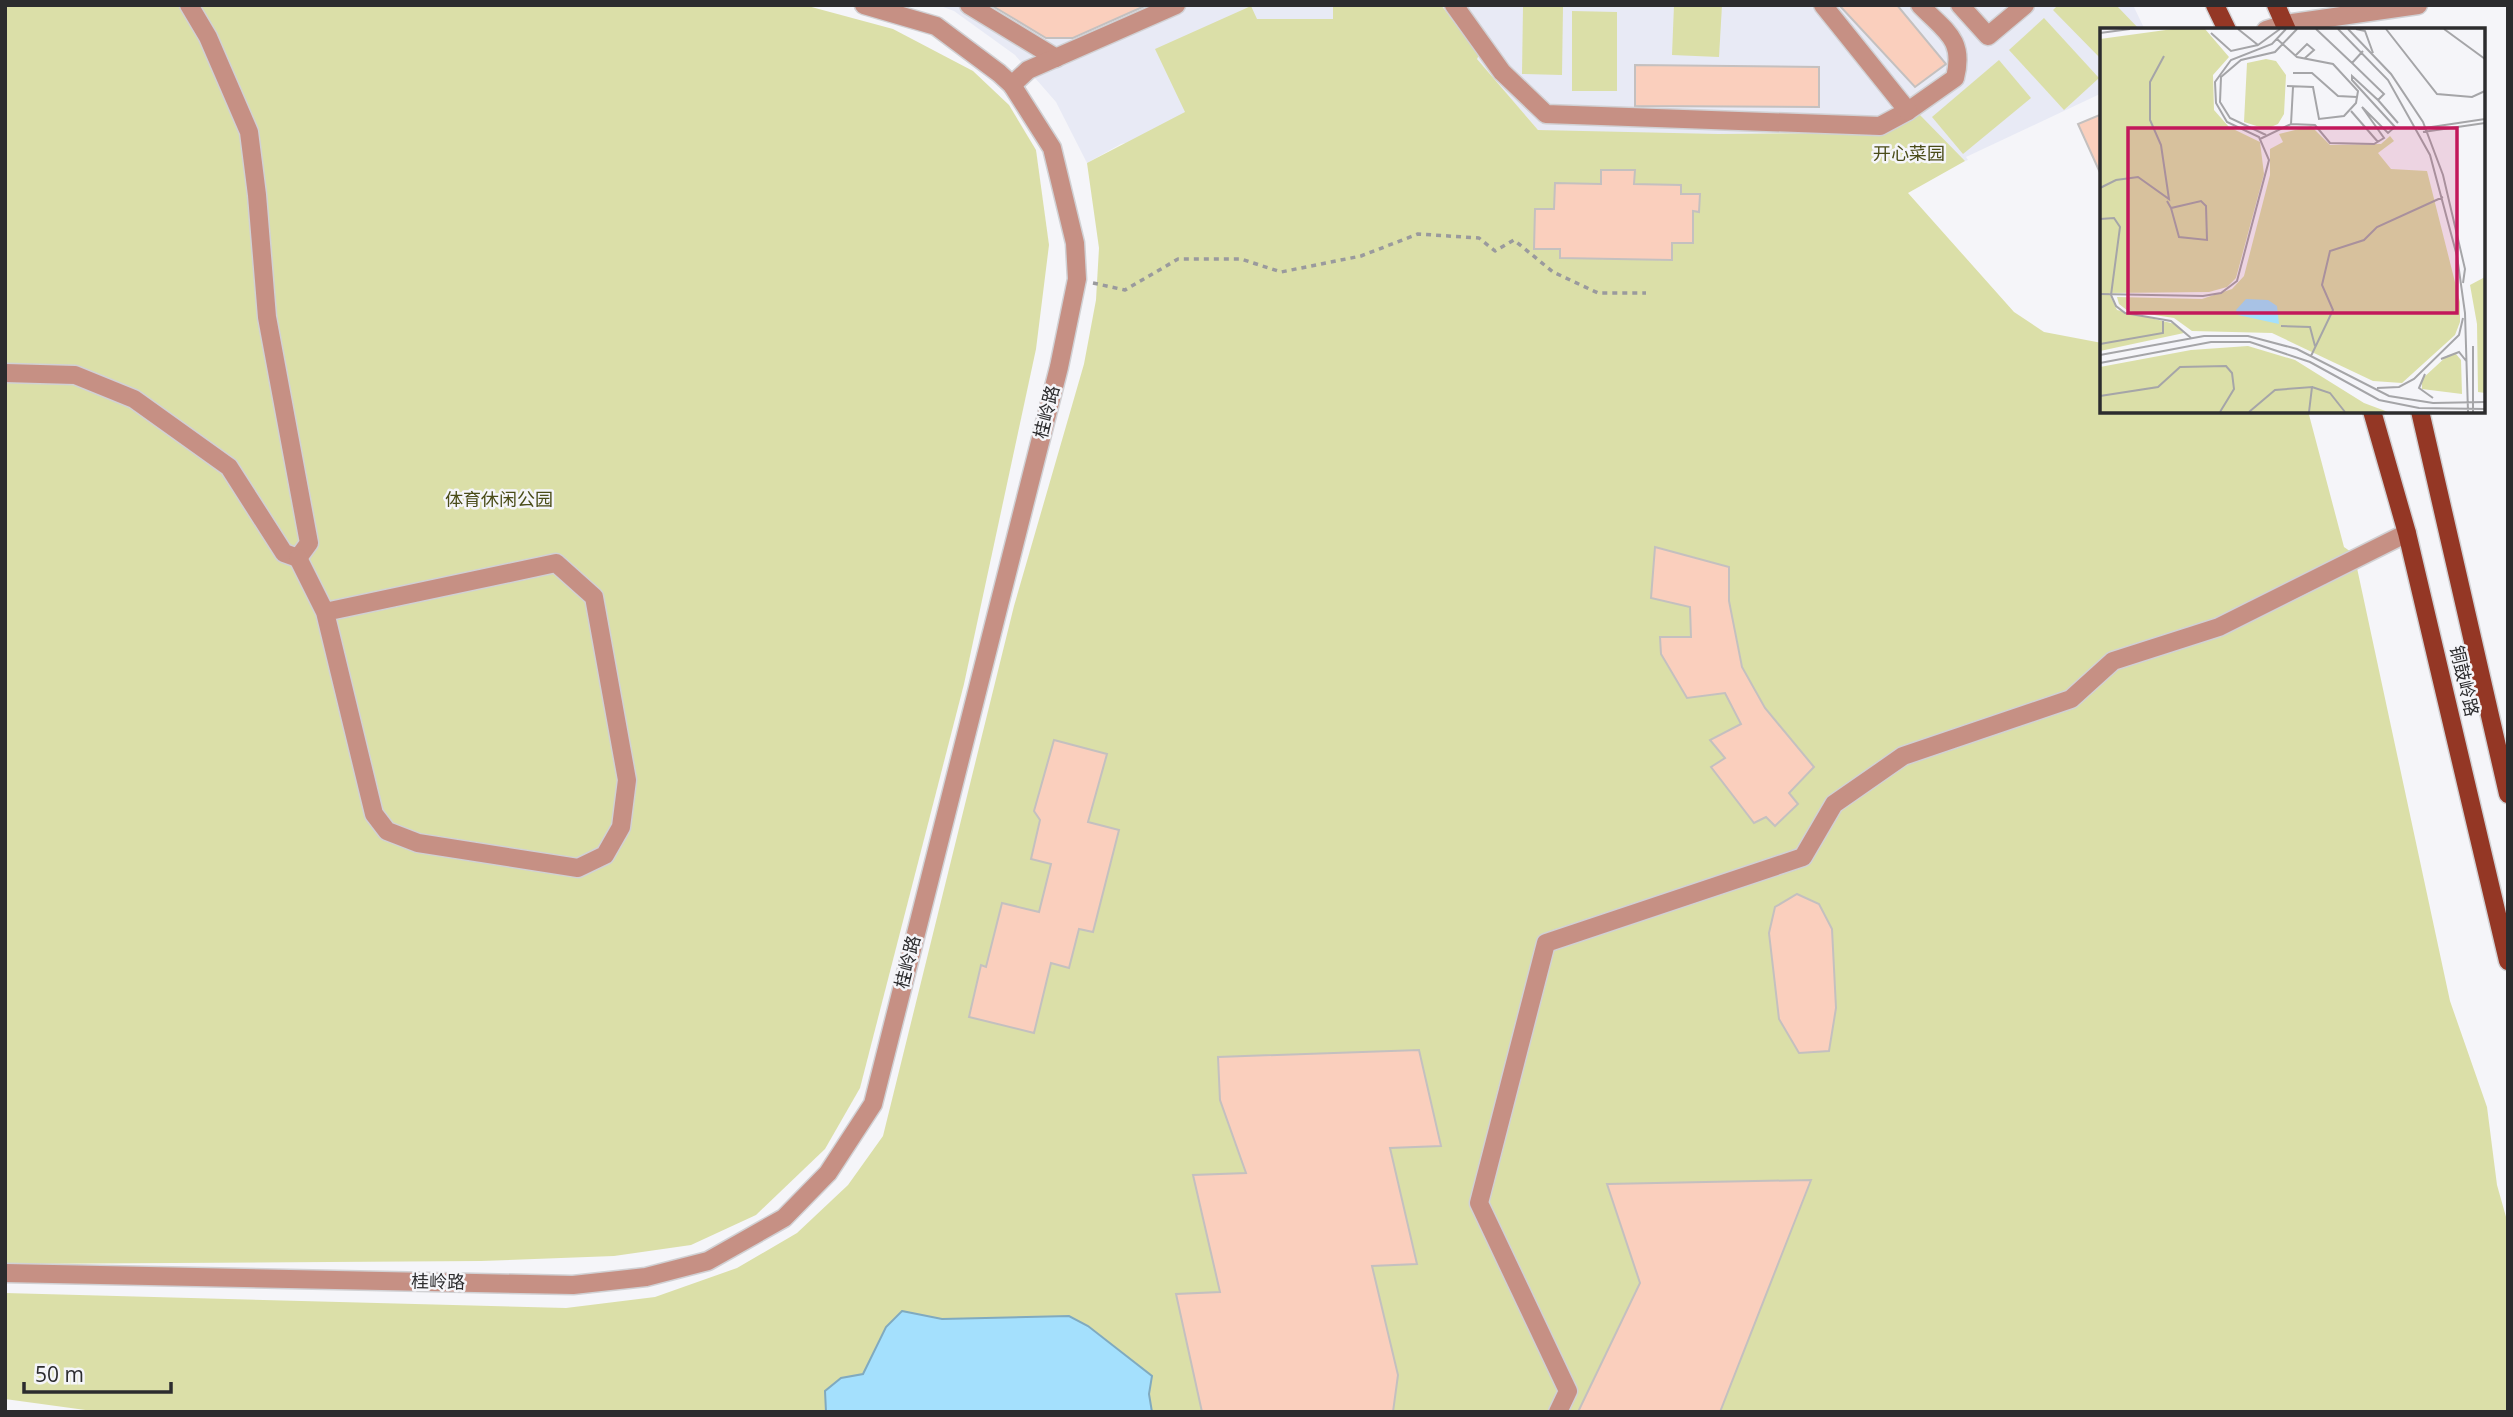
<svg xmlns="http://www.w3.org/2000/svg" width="2513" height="1417" viewBox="0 0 2513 1417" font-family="'Open Sans','Noto Sans SC',sans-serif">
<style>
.built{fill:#e8eaf5}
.green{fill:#dbdfa8}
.water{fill:#a4e0fd;stroke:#80aabf;stroke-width:2}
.building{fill:#facfbd;stroke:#c4c0bf;stroke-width:2}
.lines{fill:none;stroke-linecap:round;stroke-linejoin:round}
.minor-casing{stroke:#d1d1d4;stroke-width:21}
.major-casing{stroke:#d1d1d4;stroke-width:21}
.path{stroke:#9a9a9d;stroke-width:3.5;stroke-dasharray:5 5;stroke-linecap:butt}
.minor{stroke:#c69084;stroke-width:18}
.major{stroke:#943725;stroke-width:18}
.labels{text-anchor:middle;stroke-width:5;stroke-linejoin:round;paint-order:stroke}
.park-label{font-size:18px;fill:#4a4c18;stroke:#f5f5f9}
.street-label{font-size:18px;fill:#2c2c2e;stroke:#f5f5f9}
.inset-road{fill:none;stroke:#a5a5a8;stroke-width:2}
.view{fill:#c2185b;fill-opacity:0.15;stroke:#c2185b;stroke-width:3.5}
.inset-edge{fill:none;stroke:#2c2c2e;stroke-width:3.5}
</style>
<rect width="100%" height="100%" fill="#f5f5f9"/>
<polygon class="built" points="938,5 2133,5 2145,30 2102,30 2102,93 1966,157 1968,160 1965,161 1538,130 1477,59 1121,144 1087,163 1056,102 1015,55 954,11"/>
<g class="green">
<polygon points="5,5 804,5 893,29 973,71 1009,105 1036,150 1049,245 1036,349 964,684 860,1088 825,1149 756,1215 691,1245 614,1256 481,1261 5,1264"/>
<polygon points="1333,5 1441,5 1479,55 1477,59 1538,130 1718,134 1870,133 1919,114 1965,161 1908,193 2014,312 2044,332 2102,343 2102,411 2308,411 2344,547 2354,554 2450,1001 2487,1107 2497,1185 2508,1224 2508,1412 100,1412 5,1399 5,1293 566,1308 655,1297 737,1268 797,1233 848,1185 883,1136 1014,606 1084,364 1096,300 1099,248 1087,163 1185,112 1155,49 1251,6 1257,19 1333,19"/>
<polygon points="1674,5 1722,5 1719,57 1672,55"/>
<polygon points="2058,5 2116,5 2140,30 2102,30 2102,60 2053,10"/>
<polygon points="1523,7 1563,7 1562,75 1522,74"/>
<polygon points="1572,11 1617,12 1617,91 1572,91"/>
<polygon points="2044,18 2099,78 2064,110 2009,50"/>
<polygon points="1999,60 2031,98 1963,154 1932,117"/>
</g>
<polygon class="water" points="902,1311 942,1319 1069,1316 1088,1326 1152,1376 1149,1394 1152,1412 826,1412 825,1391 841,1378 863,1374 886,1327"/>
<g class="building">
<polygon points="991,5 1057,6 1147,5 1073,38 1046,38"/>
<polygon points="1839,5 1897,5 1946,64 1915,87"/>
<polygon points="1635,65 1819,67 1819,107 1635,106"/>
<polygon points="2102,114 2102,177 2078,124"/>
<polygon points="1601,170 1635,170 1634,184 1681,185 1681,194 1700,194 1699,212 1693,211 1693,243 1672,243 1672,260 1560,258 1560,249 1534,249 1535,209 1554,209 1555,183 1601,184"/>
<polygon points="1655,547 1729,567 1729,601 1742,667 1765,708 1814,767 1789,793 1798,804 1775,826 1766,817 1754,823 1711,767 1725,758 1710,740 1741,724 1725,693 1687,698 1661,654 1660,637 1691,637 1690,607 1651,598"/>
<polygon points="1054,740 1107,754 1088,822 1119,830 1093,932 1079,929 1069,968 1051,963 1034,1033 969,1017 981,965 986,967 1002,903 1039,912 1051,864 1031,859 1040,820 1034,811"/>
<polygon points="1797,894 1819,904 1832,929 1836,1008 1829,1051 1799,1053 1779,1019 1769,933 1775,907"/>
<polygon points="1419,1050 1441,1146 1390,1148 1417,1264 1372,1266 1398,1375 1393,1412 1202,1412 1176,1294 1220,1292 1193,1175 1246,1173 1220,1100 1218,1057"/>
<polygon points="1811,1180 1720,1412 1578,1412 1640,1283 1607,1184"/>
</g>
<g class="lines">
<g class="minor-casing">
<g id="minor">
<polyline points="969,5 1056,58"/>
<path d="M1454,5L1502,72L1546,114L1880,126L1908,111L1955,78C1965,39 1945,31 1920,5"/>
<polyline points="1823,5 1908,111"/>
<polyline points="1960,5 1988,36 2025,5"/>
<polyline points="2266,30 2285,24 2418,5"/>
<polyline points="1012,85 1028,70 1176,5"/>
<polyline points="5,373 75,375 134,399 229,467 284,553 298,558 309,543 267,317 257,195 249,132 208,37 189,5"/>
<polyline points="298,558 325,612 556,563 594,597 627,780 621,827 605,855 578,868 418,843 387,831 374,814 325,612"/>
<polyline points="5,1273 573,1285 646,1277 708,1261 784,1218 828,1173 873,1104 1059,367 1077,279 1075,243 1052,148 1012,85 999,73 936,26 864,5"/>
<polyline points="1558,1412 1568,1391 1479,1203 1546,943 1803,857 1834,804 1903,756 2071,699 2113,661 2219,627 2407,533"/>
</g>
</g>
<g class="major-casing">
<g id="major">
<polyline points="2215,5 2227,30"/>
<polyline points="2276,5 2287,30"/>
<polyline points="2372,411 2407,533 2508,961"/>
<polyline points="2420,411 2508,794"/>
</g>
</g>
<polyline class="path" points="1093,283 1125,290 1178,259 1241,259 1281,272 1361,256 1418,234 1479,238 1495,251 1514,240 1553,272 1598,293 1646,293"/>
<use href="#minor" class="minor"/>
<use href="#major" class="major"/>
</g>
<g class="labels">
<g class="park-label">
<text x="1909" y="160">开心菜园</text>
<text x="499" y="506">体育休闲公园</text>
</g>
<g class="street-label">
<text transform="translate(1047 412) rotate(-76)" y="6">桂岭路</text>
<text transform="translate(2464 681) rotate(77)" y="6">铜鼓岭路</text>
<text transform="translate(908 962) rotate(-76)" y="6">桂岭路</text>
<text transform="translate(438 1282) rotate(1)" y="6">桂岭路</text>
</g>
</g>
<g transform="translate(2100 28)">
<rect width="385" height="385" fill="#f5f5f9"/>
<path d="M73,1H105L129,29L113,47L114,82L129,99L160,114L164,146L136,250L127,259L109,264L9,265L17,282L75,296L84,305L0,323V11ZM166,31L176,33L186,47L184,86L178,96L166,101L144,94L147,35ZM211,98L230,117L281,116L290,108L294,113L278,125L291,141L327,143L360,274V294L355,307L302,355L273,353L172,305L92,303L74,290L28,283L19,276L17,269L102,271L132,261L144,248L170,147V121L183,114L179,106ZM385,249V365L378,364L377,296L370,257ZM148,318L195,332L264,375L288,384H0V339L91,322ZM356,326L361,332L362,366L322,361V351L348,327Z" fill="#dbdfa8"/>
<path d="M146,271L168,272L177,278L179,296L138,287L136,282Z" fill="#a4e0fd"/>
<path class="inset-road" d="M138,1L158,17L180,1M216,1L252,35M238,1L288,52L330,127L357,228L365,285L368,384M248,1L291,46L323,94L343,147L365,241L363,255M256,1L265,3L273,25M286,1L337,66L372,69L385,63M344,1L385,31M0,5L30,1M111,5L131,23L158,17M177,11L197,29L233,36L258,63L256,75L244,88L219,91L213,59L187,58M195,28L207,16L214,22L205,30M193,45H212L238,68L257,69M278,72L298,95M251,83L278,114M191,96L193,59M318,101L385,91M323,104L385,95M166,107L130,90L120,74L121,49L141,32L175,24L197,1M160,111L191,96L215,97L230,115L274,116L284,110L262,79L288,105L295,99L252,52V48L278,72L284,66L252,35L263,23M0,160L16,152L38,149L69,171L61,117L50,92V54L64,28M67,173L71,180L101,173L106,178L107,212L79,209L71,180M0,191L14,190L20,199L11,267L16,278L25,285L71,293L91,310M0,266L103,268L121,265L137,253L169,132L159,109L127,94L116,75L115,54L131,32L172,16L186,1M181,298L210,299L215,318M0,316L63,305V291M0,327L104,308H148L197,321L289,368L333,375L385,374M211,328L233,282L222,257L230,223L264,212L277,199L343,169M341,331L359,324L367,334M0,335L111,314H150L210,334L279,372L319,380L385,381M325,346L319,360L333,370M212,359L230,365L245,384M277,360L299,359L314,351L359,307L363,290M0,368L58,359L80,339L126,338L132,345L134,361L120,384M149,384L175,362L212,359L209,384M373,384V318"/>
<path class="view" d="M28,100H357V285H28Z"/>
<rect width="385" height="385" class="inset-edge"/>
</g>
<rect width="2513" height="1417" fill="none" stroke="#2c2c2e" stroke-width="14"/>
<path d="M24 1382v10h147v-10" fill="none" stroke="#2c2c2e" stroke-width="3.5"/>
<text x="35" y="1382" font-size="21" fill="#2c2c2e" stroke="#f5f5f9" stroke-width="5" paint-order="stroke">50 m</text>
</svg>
